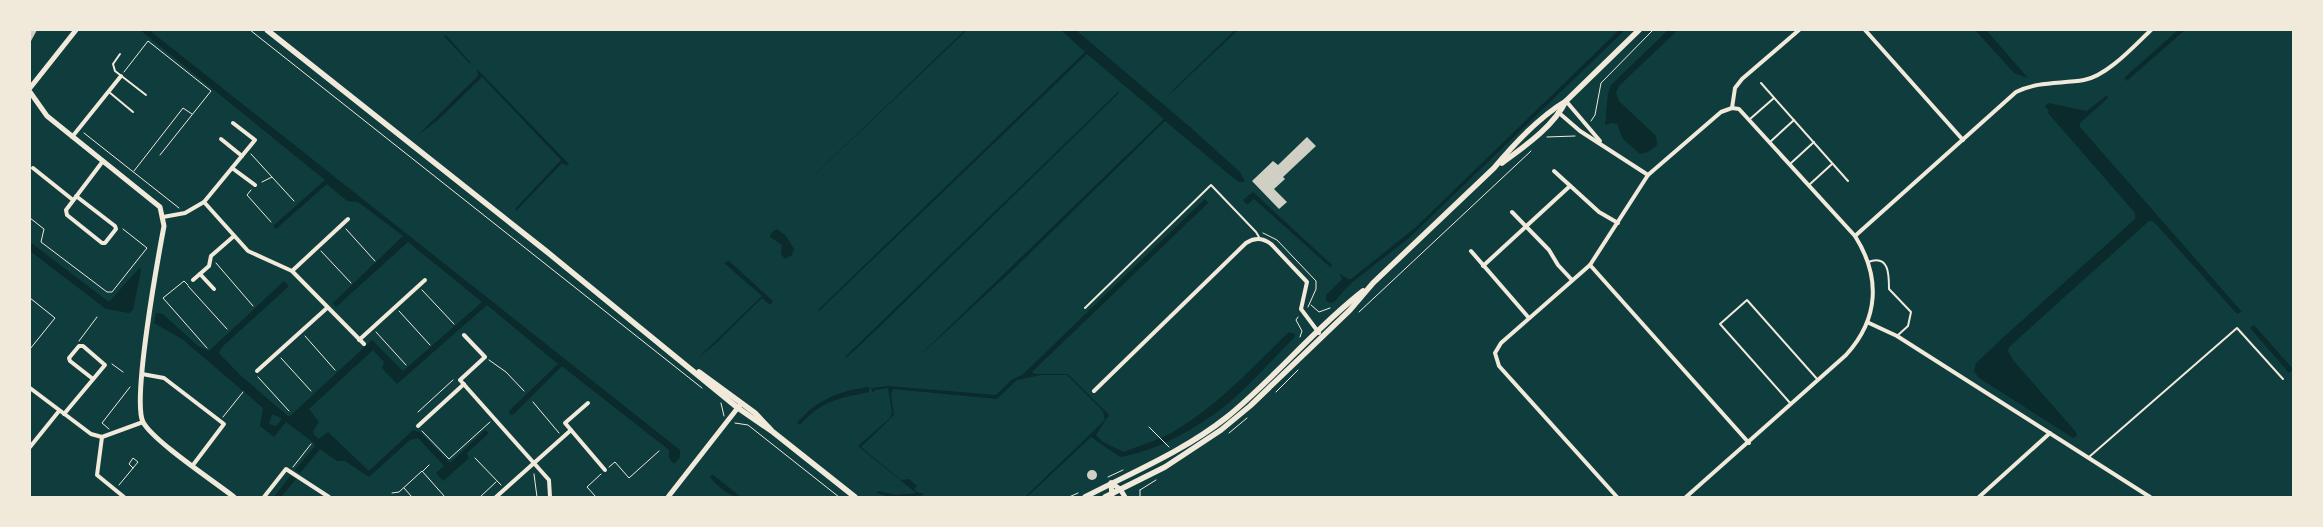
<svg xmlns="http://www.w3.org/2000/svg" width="2323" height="527" viewBox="0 0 2323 527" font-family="Inter,sans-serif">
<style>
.water{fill:#0a2a2b;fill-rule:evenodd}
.building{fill:#cfcfc3}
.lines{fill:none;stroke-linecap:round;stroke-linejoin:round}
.path{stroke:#f1e9da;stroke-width:1}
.service{stroke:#f1e9da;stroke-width:2}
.minor{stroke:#f1e9da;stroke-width:4}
.tertiary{stroke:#f1e9da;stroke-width:5}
.secondary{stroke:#f1e9da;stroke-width:5.5}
</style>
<rect width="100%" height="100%" fill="#0f3d3e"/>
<g class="water">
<path d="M140,30H149L680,450V457L674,464L669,458V450L563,367H561L514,414L510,415L509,411L558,364L487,305L397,384L382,368L384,362L373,350L309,409L319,422L313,431L314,435L319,439L328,432L369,471L413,430L420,432L450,463L485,430L489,433L467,453L469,458L443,481L436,473L444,466L418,438L410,440L369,477L345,461H337L320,449L300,473L295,470L315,446L314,443L286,422L274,437L260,426L263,408L182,339L154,323L156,313L163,314L198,346L209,351L284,281L289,286L221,348L219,353L239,374L289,417L372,340L403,371L482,302L408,242L336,307L333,303L403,236L358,202L347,201L327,184L276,229L273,226L325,180ZM272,414L281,418V420L276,426L269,424Z"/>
<polygon points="965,30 967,30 781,207"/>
<polygon points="1061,30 1077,31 1190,127 1240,172 1245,182 1239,182 1231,176 1165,121 1019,264 913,362 1164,119 1087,54 819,311 818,310 1085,52"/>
<polygon points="1235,30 1238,30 1168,96 1174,89"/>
<polygon points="1619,30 1625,30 1409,238 1350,284 1334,302 1330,303 1326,300 1326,295 1342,279 1339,273 1348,279 1351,279 1416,227"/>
<polygon points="1668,30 1678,30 1619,86 1616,93 1619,101 1656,136 1657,145 1648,152 1640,154 1623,139 1617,124 1611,123 1605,125 1608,93 1611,85"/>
<polygon points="1975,30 1986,30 2028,78 2014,73"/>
<polygon points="2178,30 2185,30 2127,81 2124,78"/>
<polygon points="446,35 470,62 471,65 444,36"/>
<polygon points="477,69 569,164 567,166 562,163 516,211 515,209 561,160 482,77 437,121 419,134 478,76"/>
<polygon points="1118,92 1119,93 872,334 846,358 845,357"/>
<polygon points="2107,95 2108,98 2080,123 2080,127 2242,312 2237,314 2153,221 2149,221 2009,347 2008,351 2013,360 2076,432 2077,436 2073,438 1979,378 1974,371 1976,363 2008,333 2135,219 2135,213 2048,113 2049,111 2045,106 2048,103 2087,111"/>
<polygon points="1253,192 1332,265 1330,267 1254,199 1247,205 1243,200"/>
<path d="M1205,199L1208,203L1032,372L1035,374H1068L1109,415L1096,435L1103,442L1124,452C1140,445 1156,441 1171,433C1215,408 1253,367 1289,332L1295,334L1294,338C1273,358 1254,381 1232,400C1205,424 1156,452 1120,457L1091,437L1027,497H1025L1105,420L1103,411L1067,375H1041L1017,380L997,399L893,389L891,395L894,415L861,447L901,480L909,479L917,486L914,489L917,492L924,494C913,501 889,498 877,493L878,491L896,495L916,493L858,446L890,418L892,413L888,388L875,390L873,393L871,388L889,386L996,395L1011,380L1022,375Z"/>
<polygon points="777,229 786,236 794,249 792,255 785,259 781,254 782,245 770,237 771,233"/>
<polygon points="30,242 109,302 140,267 141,271 133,310 129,313 106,309 30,251"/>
<polygon points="729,261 773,301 770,305 762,298 715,344 697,359 762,296 724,263"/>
<polygon points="2254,325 2293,369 2289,373 2250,328"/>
<path d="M869,387V392C839,398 821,401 800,425L797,423C816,400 839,391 869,387Z"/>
<path d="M712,474L741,497C728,497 720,487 710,478Z"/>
<polygon points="290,476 296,479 281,497 274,497"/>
</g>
<g class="building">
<polygon points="30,30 37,30 31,41 30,40"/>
<polygon points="1307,137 1316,146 1283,177 1285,179 1274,189 1287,202 1279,209 1252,181 1273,161 1278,165"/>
<circle cx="1092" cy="475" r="5"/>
</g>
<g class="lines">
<g class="path">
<polyline points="250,30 702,388"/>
<polyline points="124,72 148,41 211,91 160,155"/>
<polyline points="1591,121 1595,115 1601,83 1653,30"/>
<polyline points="84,133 179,208"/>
<polyline points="1547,137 1575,136"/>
<polyline points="251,154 272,177"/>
<polyline points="134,171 183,108 192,114"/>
<polyline points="262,182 272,177 294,201"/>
<polyline points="251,190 247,195 271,222"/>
<polyline points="30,218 44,229 41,242 107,292 112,292 147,248 123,229"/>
<polyline points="346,229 375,261"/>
<polyline points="1263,233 1277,240 1316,281 1316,289 1308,307"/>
<polyline points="321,251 351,283"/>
<polyline points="216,263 253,306"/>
<polyline points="188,285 184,281 163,298 207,348"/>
<polyline points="188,286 227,329"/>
<polyline points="422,290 454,324"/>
<polyline points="30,298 55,318 30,349"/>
<polyline points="1311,305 1319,312 1330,308"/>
<polyline points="399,311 430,345"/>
<polyline points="1359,312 1531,151"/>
<polyline points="1298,317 1296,320 1302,331 1300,337"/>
<polyline points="376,332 406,365"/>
<polyline points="305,336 335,370"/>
<polyline points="79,341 97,317"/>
<polyline points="281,358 311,391"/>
<polyline points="489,360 506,372 524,391"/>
<polyline points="112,364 123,372"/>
<polyline points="258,377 289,411"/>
<polyline points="1276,392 1298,370"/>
<polyline points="533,402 559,433"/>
<polyline points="721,403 724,416"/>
<polyline points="418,412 453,380"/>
<polyline points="223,417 243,392"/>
<polyline points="735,423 748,425 839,497"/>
<polyline points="1149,427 1169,447"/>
<polyline points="109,429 102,423 130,387"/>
<polyline points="422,431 449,459 490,422"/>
<polyline points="1229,433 1247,418"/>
<polyline points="475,458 501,485"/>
<polyline points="293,467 311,444"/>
<polyline points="609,467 615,462 629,478 659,451"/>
<polyline points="423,471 429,465"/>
<polyline points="534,474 537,497"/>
<polyline points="1108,477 1123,470"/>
<polyline points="119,485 138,462 133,458 129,464 133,468"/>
<polyline points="404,488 412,497"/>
<polyline points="1140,490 1156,480"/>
<polyline points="1140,490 1140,497"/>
<polyline points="392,493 399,492 422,471 445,497"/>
<polyline points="480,497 496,482"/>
<polyline points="596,497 587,487 601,474"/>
<polyline points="1069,497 1078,493"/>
</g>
<g class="service">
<polyline points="120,54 113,64 115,71 146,95"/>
<polyline points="1761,83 1848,181"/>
<polyline points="109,92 133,112"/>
<polyline points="1750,119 1774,98"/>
<polyline points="1770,142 1794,120"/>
<polyline points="1790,164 1814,142"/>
<polyline points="1809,185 1832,164"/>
<path d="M1868,262C1889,254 1889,274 1889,289L1911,312L1908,326L1897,336"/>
<polyline points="1085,308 1211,185 1256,232 1259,237"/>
<polyline points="1791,404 1720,324 1747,300 1818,380"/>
<polyline points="2089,457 2237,328 2283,379"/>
</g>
<g class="minor">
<polyline points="1865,30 1963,140"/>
<polyline points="1566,101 1600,141"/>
<polyline points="1732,108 1735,88 1742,79 1799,30"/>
<polyline points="1558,112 1580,131 1648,175"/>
<polyline points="72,137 121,76"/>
<polyline points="221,139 242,156"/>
<polyline points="33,168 73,200"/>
<polyline points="232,168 255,185"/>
<polyline points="1554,171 1599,212 1618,223"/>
<polyline points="76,196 115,226 116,229 105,243 102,243 67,215 66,210 103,161"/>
<polyline points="204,202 255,140 233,123"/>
<polyline points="1512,212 1549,250 1558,265 1572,280"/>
<polyline points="163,217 185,213 204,202 248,251 292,271 364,344"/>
<path d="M1855,236L2016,92C2038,81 2060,84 2084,80C2107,76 2134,46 2151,30"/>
<polyline points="1471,251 1529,318"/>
<polyline points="1590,265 1749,443"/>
<polyline points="1483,266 1570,186"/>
<polyline points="292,271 348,219"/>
<polyline points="200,274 214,289"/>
<polyline points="193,280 209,266 211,256 234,236"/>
<polyline points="1869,323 1897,336 2150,497"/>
<polyline points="464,335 485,357 460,380 549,480 550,497"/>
<polyline points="359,340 425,280"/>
<polyline points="257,371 327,308"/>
<polyline points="142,374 164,378 224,424 193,465"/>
<polyline points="30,388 91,434 102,437 143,422"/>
<path d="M1094,391L1246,243C1255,237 1263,238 1271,244L1307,282L1301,309L1319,333"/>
<polyline points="588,403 565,423 605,470"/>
<polyline points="64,414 105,365 83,346 79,346 69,358 70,361 93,379"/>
<polyline points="418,426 464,384"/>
<polyline points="102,437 97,475 124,497"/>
<polyline points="30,447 59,411"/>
<polyline points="264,497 286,469 329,497"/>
<polyline points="496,497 571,430"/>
<path d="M1617,497L1499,366L1495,353L1501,343L1590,265L1648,175L1721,112L1732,108L1739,109L1855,236C1881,277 1879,319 1846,355L1686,497"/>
<polyline points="1979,497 2050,433"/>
</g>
<g class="tertiary">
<polyline points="30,88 76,30"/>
<path d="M30,92L47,116L160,207L164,226C158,258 132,400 143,422C153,441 215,482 234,497"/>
<polyline points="1111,483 1120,489 1125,497"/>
<polyline points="1111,483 1112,497"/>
<polyline points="668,497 740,405"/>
</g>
<g class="secondary">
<polyline points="267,30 546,251 738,408 773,432 855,497"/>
<path d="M1502,163C1525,146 1553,127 1566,101"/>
<polyline points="699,372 755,413 771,430"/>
<path d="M1085,497C1133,472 1184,451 1227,417C1275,378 1314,329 1363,291"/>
<path d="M1105,497L1165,467L1221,430L1250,406L1350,310L1373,283L1494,168C1514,144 1539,117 1566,101L1639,30"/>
</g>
</g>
<rect width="2323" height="527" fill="none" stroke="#f1e9da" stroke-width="62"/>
</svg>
